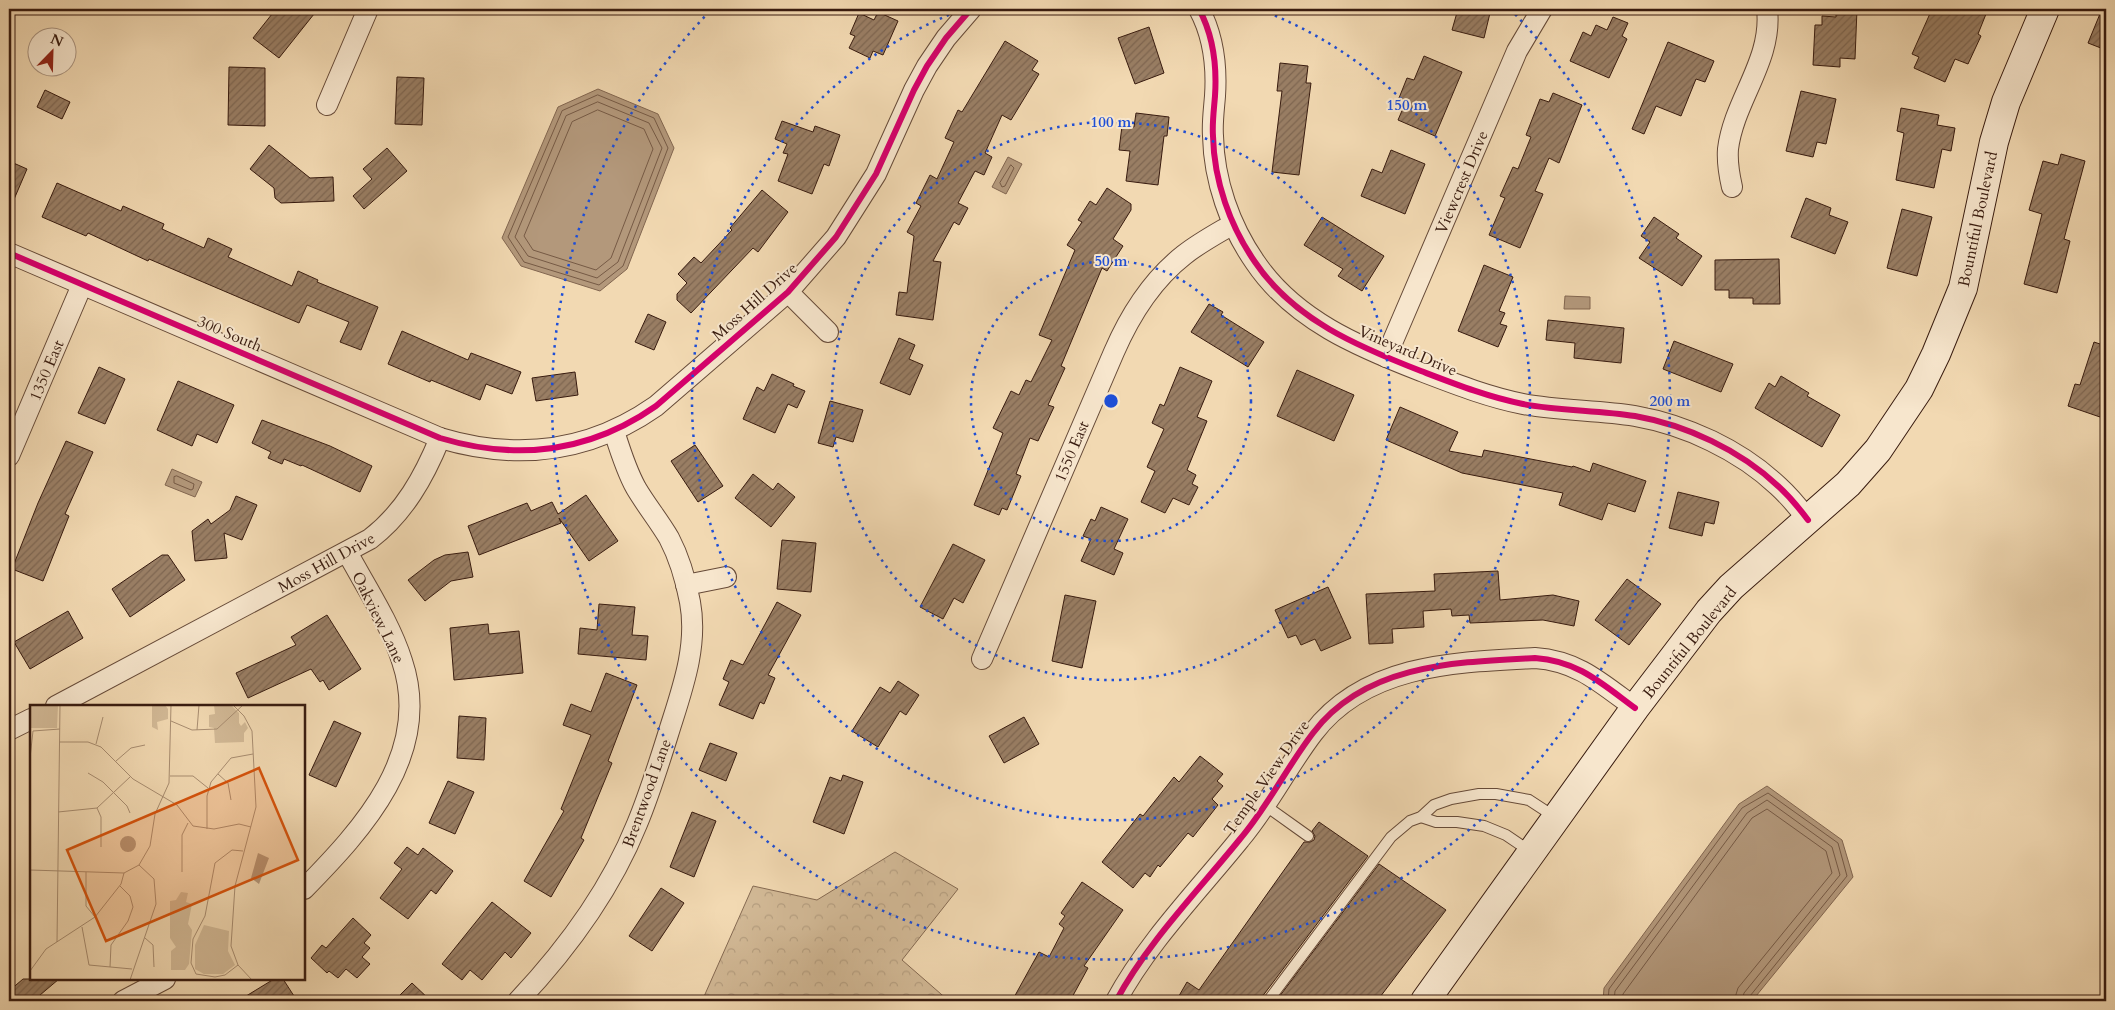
<svg xmlns="http://www.w3.org/2000/svg" width="2115" height="1010" viewBox="0 0 2115 1010" font-family="Cardo,serif">
<style>
.forest{fill:url(#forest-crowns);stroke:#856a52}
.water{fill:#b3987b;stroke:#826650}
.lines{fill:none;stroke-linecap:round;stroke-linejoin:round}
.shore{stroke:#765a45;stroke-width:1}
.building{fill:url(#building-hatch);stroke:#381b0f}
.lane-casing{stroke:#664a38;stroke-width:12}
.street-casing{stroke:#664a38;stroke-width:22}
.secondary-casing{stroke:#381b0f;stroke-width:30}
.lane{stroke:#f7e6cd;stroke-width:10}
.street{stroke:#f7e6cd;stroke-width:20}
.secondary{stroke:#f7e6cd;stroke-width:28}
.cycleway-casing{stroke:#f7e6cd;stroke-width:9}
.cycleway{stroke:#d6006c;stroke-width:6}
.ring{fill:none;stroke:#1d4ed8;stroke-width:2.5;stroke-dasharray:2.5 5}
.labels{text-anchor:middle;stroke-width:4;stroke-linejoin:round;paint-order:stroke}
.street-label{font-size:16px;fill:#381b0f;stroke:#f7e6cd}
.inset-road{fill:none;stroke:#a88d71;stroke-width:1}
.view{fill:#d6530c;fill-opacity:0.15;stroke:#d6530c;stroke-width:2.5}
.inset-edge{fill:none;stroke:#381b0f;stroke-width:2.5}
.centre{fill:#1d4ed8;stroke:#f7e6cd;stroke-width:2.5}
.ring-label{font-size:15px;text-anchor:middle;font-weight:bold;fill:#1d4ed8;stroke:#f7e6cd;stroke-width:4;stroke-linejoin:round;paint-order:stroke}
</style>
<defs>
<pattern id="forest-crowns" width="20" height="18" patternUnits="userSpaceOnUse" patternTransform="scale(1.25)"><rect width="20" height="18" fill="#d2b996"/><path d="M2 6a3 3 0 1 1 6 0M12 15a3 3 0 1 1 6 0" fill="none" stroke="#b59e80"/></pattern>
<pattern id="building-hatch" width="6" height="6" patternUnits="userSpaceOnUse" patternTransform="scale(1.25)"><rect width="6" height="6" fill="#997e64"/><path d="M-1 1l2-2M0 6l6-6M5 7l2-2" fill="none" stroke="#7e6651"/></pattern>
</defs>
<rect width="100%" height="100%" fill="#f2d9b2"/>
<filter id="stains"><feTurbulence type="fractalNoise" baseFrequency=".004" numOctaves="4"/><feColorMatrix values="0 0 0 0 .2 0 0 0 0 .09 0 0 0 0 .02 0 0 0 .5 -.17"/></filter>
<radialGradient id="worn" r=".72"><stop offset=".6" stop-color="#630" stop-opacity="0"/><stop offset="1" stop-color="#630" stop-opacity=".3"/></radialGradient>
<polygon class="forest" points="895,852 958,889 902,960 949,1001 702,1001 753,886 817,900"/>
<g class="water">
<polygon points="598,89 658,114 674,148 627,269 600,291 521,266 502,238 558,107"/>
<polygon points="1008,157 1022,164 1006,194 992,187"/>
<polygon points="1565,296 1590,297 1590,309 1564,309"/>
<polygon points="172,469 202,482 195,497 165,485"/>
<polygon points="1767,786 1842,840 1853,877 1752,1001 1603,1001 1604,988 1739,804"/>
</g>
<g class="lines">
<g class="shore">
<polygon points="598,95 654,118 668,148 623,266 599,285 524,262 508,237 562,111"/>
<polygon points="598,102 649,123 662,148 618,262 597,278 528,256 515,237 566,116"/>
<polygon points="598,110 644,129 653,149 611,258 596,270 533,250 524,236 572,122"/>
<polygon points="1011,165 1014,168 1005,186 1002,187 1000,183"/>
<polygon points="177,476 194,484 193,489 191,490 174,483 174,477"/>
<polyline points="1608,1001 1609,989 1742,808 1768,793 1838,843 1847,876 1750,996 1748,1001"/>
<polyline points="1614,1001 1615,991 1747,813 1767,800 1832,847 1840,875 1744,993 1742,1001"/>
<polyline points="1622,1001 1623,994 1752,818 1767,809 1826,851 1832,873 1738,988 1734,1001"/>
</g>
</g>
<g class="building">
<polygon points="276,9 318,9 279,58 253,38"/>
<polygon points="1458,9 1488,9 1487,12 1490,13 1484,38 1452,30"/>
<polygon points="1836,9 1857,9 1855,59 1840,58 1840,67 1813,65 1815,25 1822,25 1822,16 1836,17"/>
<polygon points="1932,9 1988,9 1978,34 1981,36 1968,64 1955,59 1945,82 1914,68 1919,57 1912,54"/>
<polygon points="2102,9 2106,9 2106,50 2088,43"/>
<polygon points="878,12 898,21 883,55 873,51 870,58 849,48 855,36 850,34 859,13 874,20"/>
<polygon points="1613,17 1628,23 1622,36 1627,39 1609,78 1570,61 1583,32 1591,36 1596,25 1607,30"/>
<polygon points="1149,27 1164,73 1135,84 1118,38"/>
<polygon points="1005,41 1038,61 1032,70 1039,74 1011,120 1002,115 985,153 992,157 984,175 975,171 958,203 968,208 959,225 954,222 933,261 941,262 933,320 896,315 899,292 907,293 914,236 907,232 921,206 916,203 930,175 937,179 954,142 945,138 958,110 962,112"/>
<polygon points="1668,42 1714,61 1705,82 1696,79 1681,116 1656,106 1644,134 1632,129"/>
<polygon points="1424,56 1462,72 1435,136 1398,120 1404,106 1397,103 1407,78 1414,80"/>
<polygon points="1280,63 1308,66 1306,83 1311,83 1299,175 1272,172 1282,91 1277,91"/>
<polygon points="229,67 265,68 265,126 228,125"/>
<polygon points="397,77 424,78 422,125 395,124"/>
<polygon points="45,90 70,102 62,119 37,107"/>
<polygon points="1801,91 1836,99 1826,144 1817,142 1813,157 1786,151"/>
<polygon points="1553,93 1582,105 1559,163 1549,158 1535,191 1543,194 1520,248 1489,235 1505,198 1500,196 1513,167 1518,169 1531,137 1526,135 1540,99 1549,102"/>
<polygon points="1901,108 1939,115 1937,125 1955,128 1951,151 1942,149 1934,188 1896,180 1904,133 1897,131"/>
<polygon points="1136,113 1169,117 1167,136 1164,136 1158,185 1126,181 1130,151 1119,150 1122,126 1134,127"/>
<polygon points="782,121 813,132 815,126 840,135 829,166 824,164 812,194 778,181 788,154 783,153 787,144 775,139"/>
<polygon points="269,145 310,178 333,177 334,201 281,203 275,198 274,188 250,169"/>
<polygon points="387,148 407,171 364,209 353,196 372,179 363,169"/>
<polygon points="1391,150 1425,164 1405,214 1361,196 1372,169 1382,173"/>
<polygon points="2061,154 2085,161 2064,239 2070,241 2057,293 2024,284 2042,214 2029,210 2043,161 2058,165"/>
<polygon points="9,161 27,169 9,211"/>
<polygon points="57,183 121,211 123,206 164,224 162,229 204,248 208,238 232,249 228,257 292,286 298,271 318,280 317,282 378,307 361,350 340,342 349,322 307,305 299,323 149,259 148,261 88,233 86,236 42,217"/>
<polygon points="1107,188 1131,204 1131,210 1113,239 1123,246 1107,271 1102,268 1061,366 1065,368 1048,405 1054,407 1038,441 1030,438 1016,474 1021,476 1007,510 1002,508 999,515 974,505 1003,433 993,428 1011,391 1019,395 1026,380 1031,382 1052,340 1039,335 1075,250 1067,245 1082,222 1078,220 1090,201 1096,205"/>
<polygon points="762,190 788,212 758,252 753,248 691,313 677,300 677,294 687,283 678,274 694,257 701,263 732,230 730,228"/>
<polygon points="1806,198 1831,208 1829,215 1848,222 1835,254 1791,237"/>
<polygon points="1902,209 1932,217 1917,276 1887,268"/>
<polygon points="1322,217 1384,256 1362,291 1338,276 1343,269 1304,245"/>
<polygon points="1654,217 1679,234 1676,238 1702,256 1682,286 1639,258 1650,242 1641,236"/>
<polygon points="1779,259 1780,304 1753,304 1753,298 1729,298 1729,290 1715,290 1715,260"/>
<polygon points="1484,265 1513,277 1499,311 1505,313 1500,324 1507,326 1498,347 1458,331"/>
<polygon points="1209,304 1223,312 1221,315 1264,342 1248,367 1191,332"/>
<polygon points="648,314 666,322 654,350 635,342"/>
<polygon points="1548,320 1624,328 1621,363 1574,358 1575,343 1546,340"/>
<polygon points="402,331 468,360 471,353 521,372 512,394 486,384 480,400 431,380 430,382 388,364"/>
<polygon points="899,338 915,345 909,359 923,365 910,395 880,383"/>
<polygon points="1674,341 1733,364 1721,392 1663,369"/>
<polygon points="2094,342 2106,346 2106,398 2100,417 2068,406 2075,384 2080,385"/>
<polygon points="99,367 125,379 105,424 78,413"/>
<polygon points="1180,367 1212,381 1197,417 1207,421 1187,470 1196,475 1192,484 1198,487 1189,505 1173,498 1165,513 1141,502 1155,471 1147,467 1164,429 1152,423 1160,404 1164,406"/>
<polygon points="1297,370 1354,395 1334,441 1277,416"/>
<polygon points="575,372 578,395 536,401 532,378"/>
<polygon points="772,374 794,384 793,386 805,391 797,408 788,404 775,433 743,419 757,387 764,391"/>
<polygon points="1781,376 1809,393 1807,396 1840,415 1822,447 1755,408 1769,383 1775,387"/>
<polygon points="178,381 234,405 217,443 197,434 192,446 157,430"/>
<polygon points="830,401 863,410 853,442 836,437 833,447 818,443"/>
<polygon points="1400,407 1458,432 1449,451 1482,457 1484,450 1572,467 1573,466 1590,472 1593,463 1646,481 1635,512 1608,503 1602,520 1559,505 1563,493 1462,473 1386,440"/>
<polygon points="262,420 330,446 372,466 360,492 302,465 301,466 284,459 282,464 268,458 271,452 252,443"/>
<polygon points="66,441 93,452 65,514 69,516 43,581 12,569 38,503"/>
<polygon points="695,445 723,486 698,502 671,461"/>
<polygon points="753,474 773,490 778,483 795,497 771,527 735,498"/>
<polygon points="1678,492 1719,502 1714,524 1705,522 1702,536 1669,528"/>
<polygon points="586,495 618,541 589,561 559,518 561,523 479,555 468,526 527,503 531,511 552,502 558,514"/>
<polygon points="236,496 257,505 242,540 224,533 227,558 195,561 192,531 208,519 211,524 230,510"/>
<polygon points="1101,507 1128,519 1114,549 1123,553 1114,575 1081,561 1091,539 1083,536 1091,519 1095,521"/>
<polygon points="782,540 816,543 811,592 777,589"/>
<polygon points="953,544 985,560 963,603 954,598 943,619 920,607"/>
<polygon points="468,552 473,577 451,581 425,601 408,580 434,560 445,555"/>
<polygon points="162,555 168,555 185,580 130,617 112,589"/>
<polygon points="1498,571 1500,600 1553,595 1579,601 1574,626 1543,620 1470,623 1469,615 1452,616 1451,609 1423,611 1424,627 1392,629 1393,643 1369,644 1366,594 1435,591 1434,574"/>
<polygon points="1627,579 1661,604 1629,645 1595,620"/>
<polygon points="1328,587 1351,638 1321,651 1315,639 1301,645 1296,635 1288,638 1275,610"/>
<polygon points="1065,595 1096,601 1082,668 1052,661"/>
<polygon points="777,602 801,615 768,675 775,678 764,704 760,702 753,719 719,705 729,682 723,679 731,660 743,665"/>
<polygon points="599,604 635,607 632,635 648,636 646,660 578,654 580,628 597,630"/>
<polygon points="68,611 83,638 30,669 14,642"/>
<polygon points="327,615 361,669 329,690 323,680 320,682 311,669 248,698 236,673 296,645 291,637"/>
<polygon points="488,624 489,634 519,631 523,673 454,680 450,628"/>
<polygon points="606,673 637,685 608,761 612,763 581,838 584,840 551,897 524,881 564,811 561,809 591,735 563,725 571,704 591,712"/>
<polygon points="898,681 919,695 906,715 900,711 878,747 852,731 880,687 890,693"/>
<polygon points="459,716 486,718 484,760 457,758"/>
<polygon points="1024,717 1039,744 1004,763 989,736"/>
<polygon points="334,721 361,733 336,787 309,775"/>
<polygon points="710,743 737,753 726,781 699,770"/>
<polygon points="1200,756 1223,774 1217,781 1223,786 1212,799 1218,805 1193,837 1188,833 1160,867 1158,865 1150,877 1145,873 1133,888 1102,862 1140,814 1143,816 1174,777 1179,782"/>
<polygon points="843,775 863,782 844,834 813,822 830,777 841,781"/>
<polygon points="448,781 474,792 455,834 429,823"/>
<polygon points="692,812 716,821 694,877 670,867"/>
<polygon points="1319,822 1368,856 1262,997 1261,1001 1176,1001 1187,982 1199,990 1304,842 1310,842 1314,840 1315,836 1312,831"/>
<polygon points="407,847 418,855 423,848 453,871 436,894 431,890 408,919 380,898 402,869 394,863"/>
<polygon points="1379,864 1446,910 1377,1001 1276,1001"/>
<polygon points="1082,882 1123,910 1084,966 1088,968 1070,1001 1012,1001 1039,952 1049,957 1064,928 1059,924 1065,916 1061,913"/>
<polygon points="661,888 684,903 652,951 629,936"/>
<polygon points="492,902 531,933 511,958 505,952 482,980 470,970 462,980 442,964"/>
<polygon points="353,918 371,935 364,943 370,948 362,957 370,964 357,978 346,969 338,978 329,971 327,973 311,958 322,945 326,948"/>
<polygon points="23,979 59,979 33,1001 9,1001 9,991"/>
<polygon points="274,979 283,979 294,996 285,1001 238,1001"/>
<polygon points="412,983 431,1001 394,1001"/>
</g>
<g class="lines">
<g class="lane-casing">
<g id="lane">
<polyline points="1266,806 1308,836"/>
<polyline points="1421,817 1436,822 1457,822 1484,826 1506,835 1531,852"/>
<polyline points="1268,1001 1391,837 1410,821 1421,817 1434,805 1451,799 1479,794 1496,794 1529,800 1555,817"/>
</g>
</g>
<g class="street-casing">
<g id="street">
<path d="M1199,9C1213,35 1217,66 1215,96C1214,109 1212,123 1213,136C1214,181 1230,226 1255,262C1294,320 1359,347 1421,371C1455,384 1488,397 1523,404C1560,411 1598,410 1635,416C1686,425 1740,450 1778,486C1789,496 1799,508 1808,520"/>
<polyline points="327,105 368,9"/>
<path d="M1732,187C1729,174 1727,162 1728,149C1734,100 1773,60 1767,9"/>
<path d="M9,253L440,438C517,461 589,453 656,406L788,292L836,237L876,174L914,90L927,66L946,38L971,9"/>
<polyline points="788,292 828,332"/>
<polyline points="1386,357 1517,51 1542,9"/>
<polyline points="9,456 82,285"/>
<polyline points="686,585 726,577"/>
<path d="M982,659L1114,352C1130,315 1152,280 1184,255C1199,243 1216,234 1233,224"/>
<path d="M56,706L370,539C404,513 424,477 440,438"/>
<polyline points="9,730 31,719"/>
<path d="M304,889C363,829 433,753 402,661C390,623 366,587 347,552"/>
<polyline points="123,1001 165,979"/>
<path d="M518,1001C567,949 610,891 637,824C650,793 660,760 670,728C683,687 698,645 690,602C686,581 679,557 669,538C659,521 646,505 636,488C626,470 620,450 614,431"/>
<path d="M1116,1001C1147,943 1198,891 1240,839C1268,806 1287,767 1313,733C1365,664 1456,662 1535,658C1578,661 1601,683 1635,708"/>
</g>
</g>
<g class="secondary-casing">
<polyline id="secondary" points="1425,1001 1635,708 1709,611 1731,587 1848,484 1878,450 1919,389 1936,354 1963,288 1994,142 2006,102 2045,9"/>
</g>
<use href="#lane" class="lane"/>
<use href="#street" class="street"/>
<use href="#secondary" class="secondary"/>
<g class="cycleway-casing">
<g id="cycleway">
<path d="M1199,9C1213,35 1217,66 1215,96C1214,109 1212,123 1213,136C1214,181 1230,226 1255,262C1294,320 1359,347 1421,371C1455,384 1488,397 1523,404C1560,411 1598,410 1635,416C1686,425 1740,450 1778,486C1789,496 1799,508 1808,520"/>
<path d="M9,253L440,438C517,461 589,453 656,406L788,292L836,237L876,174L914,90L927,66L946,38L971,9"/>
<path d="M1116,1001C1147,943 1198,891 1240,839C1268,806 1287,767 1313,733C1365,664 1456,662 1535,658C1578,661 1601,683 1635,708"/>
</g>
</g>
<use href="#cycleway" class="cycleway"/>
</g>
<g class="ring">
<circle cx="1111" cy="401" r="140"/>
<circle cx="1111" cy="401" r="279"/>
<path d="M1261 10A419 419 0 1 1 961 10"/>
<path d="M1510 9A559 559 0 1 1 712 9"/>
</g>
<g class="labels">
<g class="street-label">
<text transform="translate(1461 182) rotate(-67)" y="6">Viewcrest Drive</text>
<text transform="translate(1977 219) rotate(-78)" y="6">Bountiful Boulevard</text>
<text transform="translate(754 301) rotate(-42)" y="6">Moss Hill Drive</text>
<text transform="translate(230 333) rotate(23)" y="6">300 South</text>
<text transform="translate(1408 350) rotate(23)" y="6">Vineyard Drive</text>
<text transform="translate(46 370) rotate(-67)" y="6">1350 East</text>
<text transform="translate(1071 451) rotate(-67)" y="6">1550 East</text>
<text transform="translate(326 562) rotate(-29)" y="6">Moss Hill Drive</text>
<text transform="translate(379 617) rotate(64)" y="6">Oakview Lane</text>
<text transform="translate(1689 642) rotate(-51)" y="6">Bountiful Boulevard</text>
<text transform="translate(1266 777) rotate(-55)" y="6">Temple View Drive</text>
<text transform="translate(646 793) rotate(-70)" y="6">Brentwood Lane</text>
</g>
</g>
<g transform="translate(30 705)">
<rect width="275" height="275" fill="#f2d9b2"/>
<path d="M174,220L199,226L198,246L205,260L193,269H174L165,264V240Z" fill="#d2b996"/>
<path d="M184,0H201L209,8V18L211,21L215,17L218,23L214,28V37L185,38L184,23L179,22V10L185,9ZM122,1L135,0L138,4V14L127,17L128,25L122,22ZM151,187L158,188L156,197L162,199L158,219L162,225L159,259L155,265H141V246L146,242L140,233V196L146,195Z" fill="#d2b996"/>
<path d="M0,0H28L27,23H0Z" fill="#d2b996"/>
<path d="M90 139a8 8 0 1 1 16 0a8 8 0 1 1-16 0ZM228,148L239,153L229,179L221,173Z" fill="#b3987b"/>
<path class="inset-road" d="M203,0L214,11L222,26L226,102L205,181L201,241L208,260L222,275M141,16L162,25L187,24L213,0M167,25L169,0M29,37H58L71,42L103,74L147,100L163,121L184,124L209,119L221,122M66,39L73,12M0,53L3,26L30,24M86,56L101,43L115,40M58,68L73,77L97,101L100,108M188,69L198,78L201,95M140,71H163L178,83M67,103L71,112V142M28,107L67,103L100,72M177,124V91L181,77L201,53L223,49M0,165L94,168L109,160L120,141L125,109L139,78L141,0M56,167V201L65,212M152,167V130L158,118M52,222L59,260L102,264M115,233L123,240L124,262M27,237L30,0M208,260L195,270L185,272L166,269L161,258L163,234L175,211L185,158L202,145L213,146M80,262L81,240L98,216L103,202L100,191L90,181M0,266L16,244L65,212L91,179L94,168M100,275L126,199L124,174L109,160"/>
<path class="view" d="M229,63L268,155L76,236L37,145Z"/>
<rect width="275" height="275" class="inset-edge"/>
</g>
<circle cx="1111" cy="401" r="8" class="centre"/>
<g class="ring-label">
<text x="1407" y="110">150 m</text>
<text x="1111" y="127">100 m</text>
<text x="1111" y="266">50 m</text>
<text x="1670" y="406">200 m</text>
</g>
<rect width="2115" height="1010" fill="none" stroke="#f2d9b2" stroke-width="30"/>
<rect x="10" y="10" width="2095" height="990" fill="none" stroke="#381b0f" stroke-width="2.5"/>
<rect x="15" y="15" width="2085" height="980" fill="none" stroke="#381b0f"/>
<g transform="translate(52 52) rotate(23)"><circle r="24" fill="#f7e6cd" stroke="#ab9581"/>
<path d="M0-4L9 19L0 12L-9 19Z" fill="#8f2418"/>
<text y="-8" font-size="14" font-weight="bold" text-anchor="middle" fill="#381b0f">N</text>
</g>
<rect width="100%" height="100%" filter="url(#stains)"/>
<rect width="100%" height="100%" fill="url(#worn)"/>
</svg>
